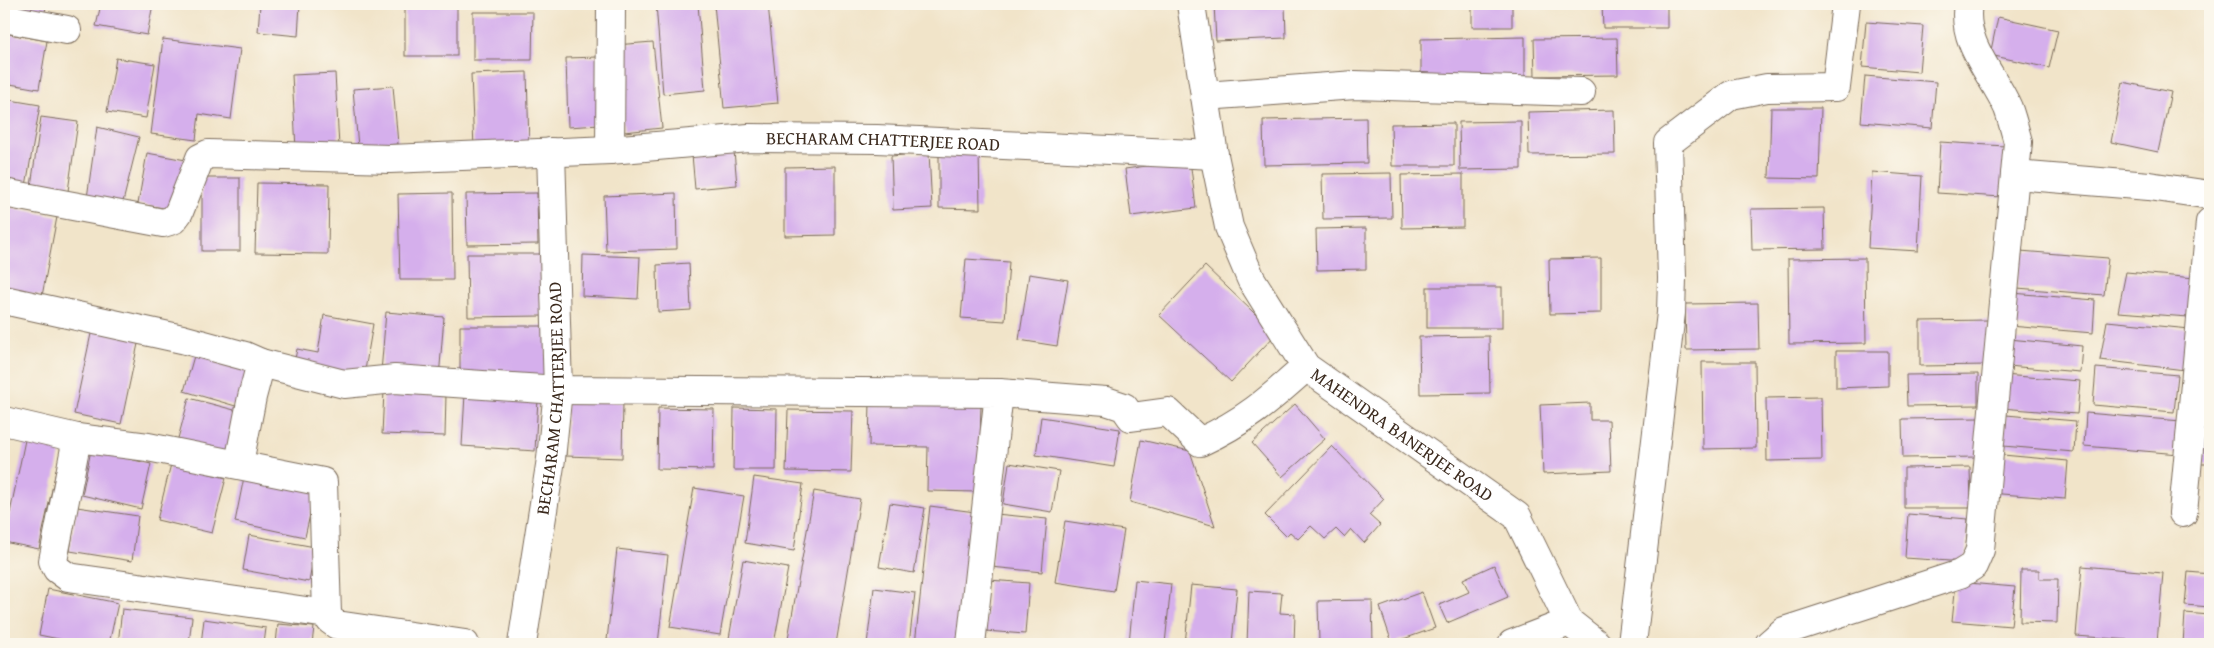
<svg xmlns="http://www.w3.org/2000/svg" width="2214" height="648" viewBox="0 0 2214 648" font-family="'Gentium Book Plus',serif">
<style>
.building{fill:#d5afec}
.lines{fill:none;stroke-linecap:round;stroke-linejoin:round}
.minor-casing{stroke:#7b6b5a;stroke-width:30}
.minor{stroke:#fff;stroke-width:28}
.labels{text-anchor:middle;stroke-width:4;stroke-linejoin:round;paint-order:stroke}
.street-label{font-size:18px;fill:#3b2a1e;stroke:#fbf7ec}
</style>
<rect width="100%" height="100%" fill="#fbf7ec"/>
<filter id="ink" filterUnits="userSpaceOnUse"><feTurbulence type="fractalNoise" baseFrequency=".02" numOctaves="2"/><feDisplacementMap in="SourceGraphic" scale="10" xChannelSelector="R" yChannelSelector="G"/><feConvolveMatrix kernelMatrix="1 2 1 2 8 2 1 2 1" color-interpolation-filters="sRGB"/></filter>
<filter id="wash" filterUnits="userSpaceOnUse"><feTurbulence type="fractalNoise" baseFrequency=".0096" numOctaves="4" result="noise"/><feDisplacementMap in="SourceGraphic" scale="20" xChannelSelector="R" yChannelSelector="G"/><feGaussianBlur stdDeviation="1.12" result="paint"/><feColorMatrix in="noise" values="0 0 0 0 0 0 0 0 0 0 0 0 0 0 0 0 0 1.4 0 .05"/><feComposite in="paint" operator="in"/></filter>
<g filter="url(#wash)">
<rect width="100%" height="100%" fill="#f1e4c9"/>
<g id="blocks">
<g class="building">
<polygon points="11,4 47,4 43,19 9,9"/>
<polygon points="101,4 153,4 147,35 96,26"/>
<polygon points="260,4 300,4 298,36 258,32"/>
<rect x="405" y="4" width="52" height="52"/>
<polygon points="656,4 698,4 705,90 663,94"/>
<polygon points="714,4 768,4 778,103 724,108"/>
<polygon points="1214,4 1285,4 1286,38 1216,41"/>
<rect x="1472" y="4" width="40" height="23"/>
<polygon points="1602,4 1667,4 1667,28 1603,28"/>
<polygon points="473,12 533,12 532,60 473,60"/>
<polygon points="1998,17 2058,30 2049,68 1990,55"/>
<polygon points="1866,22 1923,26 1919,72 1862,67"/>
<polygon points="4,33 47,41 39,89 4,83"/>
<polygon points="1525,37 1525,82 1421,83 1421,39"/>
<polygon points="1617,38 1618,75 1535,76 1534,39"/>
<polygon points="163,39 240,49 231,119 199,114 196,140 151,134"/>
<polygon points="653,42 662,128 624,132 615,45"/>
<polygon points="598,57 600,125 568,127 566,58"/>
<polygon points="116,58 155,64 146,118 107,112"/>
<polygon points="527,72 529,147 474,149 471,74"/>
<polygon points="335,73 339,147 296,149 292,75"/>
<polygon points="1865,76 1936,82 1932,128 1861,122"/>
<polygon points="2123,82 2171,92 2158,152 2111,142"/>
<polygon points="393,86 398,144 358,147 353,89"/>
<polygon points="4,99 40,105 26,186 4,182"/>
<polygon points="1771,108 1821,108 1819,179 1769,178"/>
<polygon points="1614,110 1615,154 1529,155 1528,112"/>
<polygon points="41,117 78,122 67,198 30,193"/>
<polygon points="1366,118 1367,163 1264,165 1263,120"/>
<polygon points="1521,121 1521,169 1460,170 1459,122"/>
<polygon points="1454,123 1454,166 1392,166 1391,124"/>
<polygon points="97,127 139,137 122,206 87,198"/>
<polygon points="733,139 737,185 695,189 691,143"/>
<polygon points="1940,142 2005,146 2002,197 1937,193"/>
<polygon points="939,151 979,151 980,209 939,208"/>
<polygon points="147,153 186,160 177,210 138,204"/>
<polygon points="929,153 932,208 893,210 891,156"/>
<polygon points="1190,160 1196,208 1131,216 1125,169"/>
<polygon points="835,166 835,235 785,236 785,167"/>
<polygon points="1872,172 1922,176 1918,251 1868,248"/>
<polygon points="1391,173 1392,218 1323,219 1322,174"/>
<polygon points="1463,174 1463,227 1402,228 1401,175"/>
<rect x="202" y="178" width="38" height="73"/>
<polygon points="257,183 329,184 328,254 255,253"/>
<polygon points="452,193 453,280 400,280 398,194"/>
<polygon points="537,193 538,244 467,245 466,194"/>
<polygon points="676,193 677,249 606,251 604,196"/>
<polygon points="4,206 57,217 42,296 4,288"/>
<polygon points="1824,208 1825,249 1752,250 1751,209"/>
<polygon points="1366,228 1366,269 1317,270 1316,229"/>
<polygon points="2020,251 2108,258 2104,295 2017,288"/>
<polygon points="467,254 543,254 543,316 468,317"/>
<polygon points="583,255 640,257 638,299 582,296"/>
<polygon points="1601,258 1601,313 1550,314 1549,259"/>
<polygon points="1865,258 1866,343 1789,344 1788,259"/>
<polygon points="966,259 1009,262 1005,321 961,318"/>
<polygon points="689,263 691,310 658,312 657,265"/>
<polygon points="1205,266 1276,334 1231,382 1159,315"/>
<polygon points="2126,272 2195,278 2189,317 2118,312"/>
<polygon points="1029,274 1068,280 1057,346 1019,340"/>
<rect x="1427" y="287" width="75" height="41"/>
<polygon points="2012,293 2095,300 2093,333 2010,326"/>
<polygon points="1758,303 1759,349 1686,350 1685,304"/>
<polygon points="4,310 9,311 5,330 4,330"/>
<polygon points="386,312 444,317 439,378 381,372"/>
<polygon points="324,315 373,324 364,376 294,364 297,349 318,353"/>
<polygon points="1988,320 1989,365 1920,366 1920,321"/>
<polygon points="2107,321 2190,329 2185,370 2100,360"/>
<polygon points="460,326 547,326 546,376 460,376"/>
<polygon points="92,329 139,339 121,424 74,414"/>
<polygon points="1489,336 1490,393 1420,394 1419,337"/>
<polygon points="2009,339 2082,346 2080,372 2007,366"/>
<polygon points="196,349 251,365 239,407 184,391"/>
<polygon points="1836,351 1888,351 1888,386 1836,388"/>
<polygon points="1702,362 1755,362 1756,448 1703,449"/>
<polygon points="2096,368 2178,375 2174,412 2093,405"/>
<polygon points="1978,374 1978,405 1907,406 1906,375"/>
<polygon points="2003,375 2080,381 2077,414 2001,408"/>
<polygon points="384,391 446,394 445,436 382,434"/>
<polygon points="465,394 538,399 535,451 462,446"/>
<polygon points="1821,397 1822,460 1767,461 1766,398"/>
<polygon points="189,398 238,411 226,455 177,442"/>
<polygon points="567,401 623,402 622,458 566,456"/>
<polygon points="870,401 981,403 979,492 927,491 928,447 869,446"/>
<polygon points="1590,403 1590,420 1609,420 1611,471 1543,474 1540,405"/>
<polygon points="1295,404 1325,439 1282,477 1252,443"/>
<polygon points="658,408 714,409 713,470 657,469"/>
<polygon points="734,408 777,409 776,470 733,470"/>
<polygon points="788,410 853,411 851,472 786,471"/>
<polygon points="2086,413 2181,421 2179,454 2084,446"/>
<polygon points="2006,415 2076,421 2074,452 2003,446"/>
<polygon points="1041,417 1120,429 1114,467 1036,455"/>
<polygon points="1978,418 1979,457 1903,458 1902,419"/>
<polygon points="2204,419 2210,419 2210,464 2201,464"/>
<polygon points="25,440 61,448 39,549 4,542"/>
<polygon points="1141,440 1190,451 1215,526 1130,502"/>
<polygon points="1332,446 1384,499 1369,515 1380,525 1364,543 1351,529 1344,537 1336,529 1325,539 1311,526 1298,539 1290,532 1286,536 1265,515"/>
<polygon points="91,450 151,464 141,509 82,495"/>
<polygon points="1992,454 2068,461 2065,499 1989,493"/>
<polygon points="1009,463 1059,471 1052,512 1003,504"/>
<polygon points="171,464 226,478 212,533 157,520"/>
<polygon points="1970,467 1971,508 1904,508 1904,468"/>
<polygon points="244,477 315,492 305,537 235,522"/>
<polygon points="754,477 803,484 794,551 745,543"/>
<polygon points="694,488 744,496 720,635 670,627"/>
<polygon points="814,491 860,499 836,644 787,644"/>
<polygon points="890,503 925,508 914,573 879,567"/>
<polygon points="930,506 975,512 959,644 915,644"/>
<polygon points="77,507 138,516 132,561 70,551"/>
<polygon points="996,514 1047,519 1042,572 991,567"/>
<polygon points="1908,514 1968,519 1965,562 1905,558"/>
<polygon points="1065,521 1124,530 1114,591 1055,582"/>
<polygon points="249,535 315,547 309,582 243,570"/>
<polygon points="617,549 668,555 658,644 607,640"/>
<polygon points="743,560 788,568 774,644 728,644"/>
<polygon points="1494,565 1508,597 1447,623 1439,605 1469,592 1463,579"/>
<polygon points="2082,566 2163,573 2157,642 2076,636"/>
<polygon points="2021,570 2039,570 2039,579 2058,579 2057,623 2020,622"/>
<polygon points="2188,572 2210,574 2210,607 2185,605"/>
<polygon points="989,580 1029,583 1025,634 985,631"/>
<polygon points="1135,580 1171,584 1165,644 1129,643"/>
<polygon points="1956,582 2015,587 2011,626 1952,621"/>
<polygon points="1191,585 1237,589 1232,644 1185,644"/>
<polygon points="874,588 915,593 909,644 867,644"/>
<polygon points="48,589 118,603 109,644 83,644 39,635"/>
<polygon points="1249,591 1282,593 1280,613 1295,614 1294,644 1247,644"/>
<polygon points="1422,592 1435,628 1392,643 1380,607"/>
<polygon points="1372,600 1373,644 1319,644 1318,601"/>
<polygon points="122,609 192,617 189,644 118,644"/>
<polygon points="2185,613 2210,615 2210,644 2183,644"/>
<polygon points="204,619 266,628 264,644 201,644"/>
<polygon points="278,624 314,627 312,644 276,644"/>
</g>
</g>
</g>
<g filter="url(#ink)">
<use href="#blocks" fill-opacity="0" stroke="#7b6b5a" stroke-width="1"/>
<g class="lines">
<g class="minor-casing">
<g id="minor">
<path id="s1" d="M1191,4L1214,155L1229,227L1251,279L1306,367L1517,516L1569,622L1597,644"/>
<polyline points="4,18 67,30"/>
<polyline points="1205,96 1355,85 1581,92"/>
<polyline points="610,150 611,4"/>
<polyline points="2015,175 2149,186 2210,195"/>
<path id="s2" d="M4,193L163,223L173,220L179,212L200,158L208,154L390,159L610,150L749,138L877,139L1214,155"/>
<polyline points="4,300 182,339 245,356 261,363 252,397 239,463"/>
<polyline points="261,363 344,384 395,379 558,390 999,393 971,644"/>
<path d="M999,393L1106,401L1124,407L1131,417L1168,412L1200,442C1246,421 1269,400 1306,367"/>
<polyline points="4,421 77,438 148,447 323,482 327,614 330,620 337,625 465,644"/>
<polyline points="77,438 53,561 57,569 68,577 327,614"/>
<polyline points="2183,513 2210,222"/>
<path id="s3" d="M522,644L551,459L558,390L551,152"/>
<polyline points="1512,644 1569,622"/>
<polyline points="1632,644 1671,313 1672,278 1668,143 1731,95 1767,88 1836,87 1846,4"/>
<path d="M1769,644L1784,631L1960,574L1973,566L1980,550L2018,142C2015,131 2012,119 2008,108C1993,74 1961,43 1968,4"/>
</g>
</g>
<use href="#minor" class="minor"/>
</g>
</g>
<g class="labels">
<g class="street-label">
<text dy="6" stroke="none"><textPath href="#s2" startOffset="925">BECHARAM CHATTERJEE ROAD</textPath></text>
<text dy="6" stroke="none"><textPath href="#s3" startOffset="248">BECHARAM CHATTERJEE ROAD</textPath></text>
<text dy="6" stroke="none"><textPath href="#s1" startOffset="504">MAHENDRA BANERJEE ROAD</textPath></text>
</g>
</g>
<rect width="2214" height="648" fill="none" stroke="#fbf7ec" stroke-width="20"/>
</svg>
